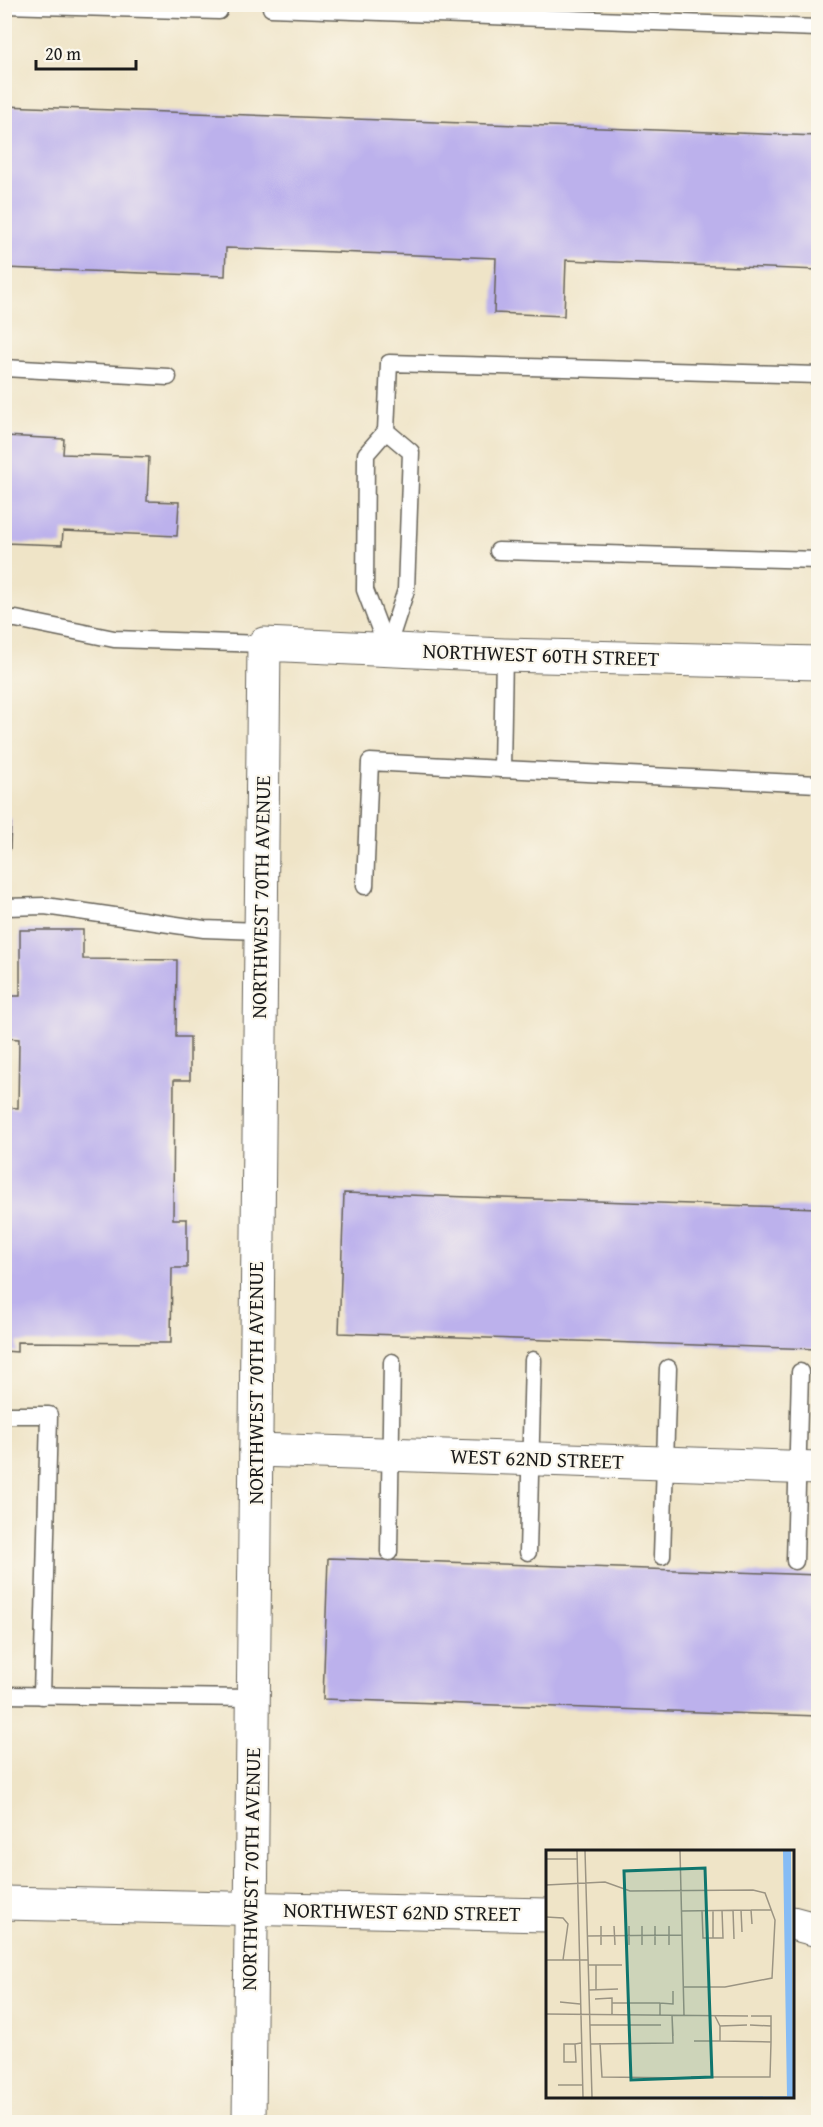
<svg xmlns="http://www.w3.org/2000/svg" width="823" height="2127" viewBox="0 0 823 2127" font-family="'Gentium Book Plus',serif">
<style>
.building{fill:#bcb1ec}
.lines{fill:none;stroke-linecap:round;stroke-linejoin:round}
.lane-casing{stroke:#666258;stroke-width:19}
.street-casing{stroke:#666258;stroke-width:35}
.lane{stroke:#fff;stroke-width:16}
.street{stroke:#fff;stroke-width:33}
.labels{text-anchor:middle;stroke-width:4.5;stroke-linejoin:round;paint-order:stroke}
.street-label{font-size:21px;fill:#1c1c1c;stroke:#fbf7ec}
.inset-road{fill:none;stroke:#9b9483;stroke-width:1.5}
.view{fill:#0f766e;fill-opacity:0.15;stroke:#0f766e;stroke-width:3}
.inset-edge{fill:none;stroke:#1c1c1c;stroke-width:3}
</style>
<rect width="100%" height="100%" fill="#fbf7ec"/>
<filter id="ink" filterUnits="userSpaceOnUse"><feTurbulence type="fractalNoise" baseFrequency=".0167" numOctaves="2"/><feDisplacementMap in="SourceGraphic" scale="12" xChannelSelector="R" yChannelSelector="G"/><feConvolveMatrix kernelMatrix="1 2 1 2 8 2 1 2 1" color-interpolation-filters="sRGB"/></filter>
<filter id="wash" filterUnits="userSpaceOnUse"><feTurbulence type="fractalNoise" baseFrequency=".008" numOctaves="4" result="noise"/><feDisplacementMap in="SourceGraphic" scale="24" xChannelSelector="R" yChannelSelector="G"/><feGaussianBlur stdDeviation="1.35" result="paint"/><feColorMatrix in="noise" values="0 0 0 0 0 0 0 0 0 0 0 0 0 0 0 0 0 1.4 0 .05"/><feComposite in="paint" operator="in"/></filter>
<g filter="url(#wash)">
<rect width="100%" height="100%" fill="#efe4c7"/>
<g id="blocks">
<g class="building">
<polygon points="4,106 818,136 818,270 566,260 564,316 494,313 496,258 226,248 225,276 4,268"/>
<polygon points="4,436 64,439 63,454 149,457 147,501 179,502 177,536 63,531 62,545 4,543"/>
<polygon points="4,818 11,818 10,850 4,850"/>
<polygon points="20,930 83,930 83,959 177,960 176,1037 190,1037 190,1080 174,1080 173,1219 187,1219 187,1268 172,1268 171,1343 17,1342 17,1352 4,1351 4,1107 18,1108 19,1039 5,1038 5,996 20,996"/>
<polygon points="344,1193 818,1208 818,1349 339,1333"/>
<polygon points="328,1558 818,1575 818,1716 323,1699"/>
</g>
</g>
</g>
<g filter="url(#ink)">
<use href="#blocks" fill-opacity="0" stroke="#666258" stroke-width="1.5"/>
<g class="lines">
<g class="lane-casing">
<g id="lane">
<polyline points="4,5 219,11"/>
<polyline points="271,8 818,28"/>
<polyline points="4,368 168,377"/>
<polyline points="386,431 411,452 406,590 387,648"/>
<polyline points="498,551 818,560"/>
<polyline points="4,619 16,619 114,639 264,644"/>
<polyline points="387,648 365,590 366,454 386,431 389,363 818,375"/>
<polyline points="502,769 818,784"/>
<polyline points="365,886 370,762 502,769 504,655"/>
<polyline points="4,907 45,906 204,929 260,931"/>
<polyline points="4,1415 49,1415 42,1696"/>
<polyline points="389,1552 392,1362"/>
<polyline points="528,1552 533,1360"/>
<polyline points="662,1556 668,1368"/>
<polyline points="795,1561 800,1372"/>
<polyline points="4,1695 253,1698"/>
</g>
</g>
<g class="street-casing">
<g id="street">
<polyline points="256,1450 818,1468"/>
<polyline points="4,1903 547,1915"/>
<polyline points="792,1923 818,1930"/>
<polyline points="249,2122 264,644 504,655 818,663"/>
</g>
</g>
<use href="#lane" class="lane"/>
<use href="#street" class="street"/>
</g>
</g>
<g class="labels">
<g class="street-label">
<text transform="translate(541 655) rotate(2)" y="7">NORTHWEST 60TH STREET</text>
<text transform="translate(261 897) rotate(-89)" y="7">NORTHWEST 70TH AVENUE</text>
<text transform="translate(256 1383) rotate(-90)" y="7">NORTHWEST 70TH AVENUE</text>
<text transform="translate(537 1459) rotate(2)" y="7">WEST 62ND STREET</text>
<text transform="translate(251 1869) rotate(-89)" y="7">NORTHWEST 70TH AVENUE</text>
<text transform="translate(402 1912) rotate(1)" y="7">NORTHWEST 62ND STREET</text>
</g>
</g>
<g transform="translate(546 1850)">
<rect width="248" height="248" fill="#efe4c7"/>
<path d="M237,1H245L247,247H51L241,246Z" fill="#86bcf5"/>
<path class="inset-road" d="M31,1L37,247M39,1L46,247M134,1L138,165M0,9H32M0,35L59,32L84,41L207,40L219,43L229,70L226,128L179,137H137M167,60V88M187,60L188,89M195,60L196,82M205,60H225M136,61L205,60L206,74M156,61L157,88H177L176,60M0,67L17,68L22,74L17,110M68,76L69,95M83,76V95M96,76V95M109,76V95M123,76V95M41,86L136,85M55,95V76M0,110H42M42,115H76M50,115V139M43,140L72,139M49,149L66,148V165M14,152L34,154M66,153H114M0,164L202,166M114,165V153L127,154V141M126,165L127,186M169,166L174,176L201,175M44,175H115M204,175L225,176M148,191H174V176M174,191L225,192V166H205M54,193L56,227L140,228M29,194L30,212H18V194H29L35,193M44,194L127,193L126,165M145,227H224L225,192M12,235H37"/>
<path class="view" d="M159,18L166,227L85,230L78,21Z"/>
<rect width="248" height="248" class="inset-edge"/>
</g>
<rect width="823" height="2127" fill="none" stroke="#fbf7ec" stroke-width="24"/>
<path d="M36 60v9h100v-9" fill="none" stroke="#1c1c1c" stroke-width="3"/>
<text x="45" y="60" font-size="18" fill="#1c1c1c" stroke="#fbf7ec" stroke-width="4.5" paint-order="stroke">20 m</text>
</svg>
